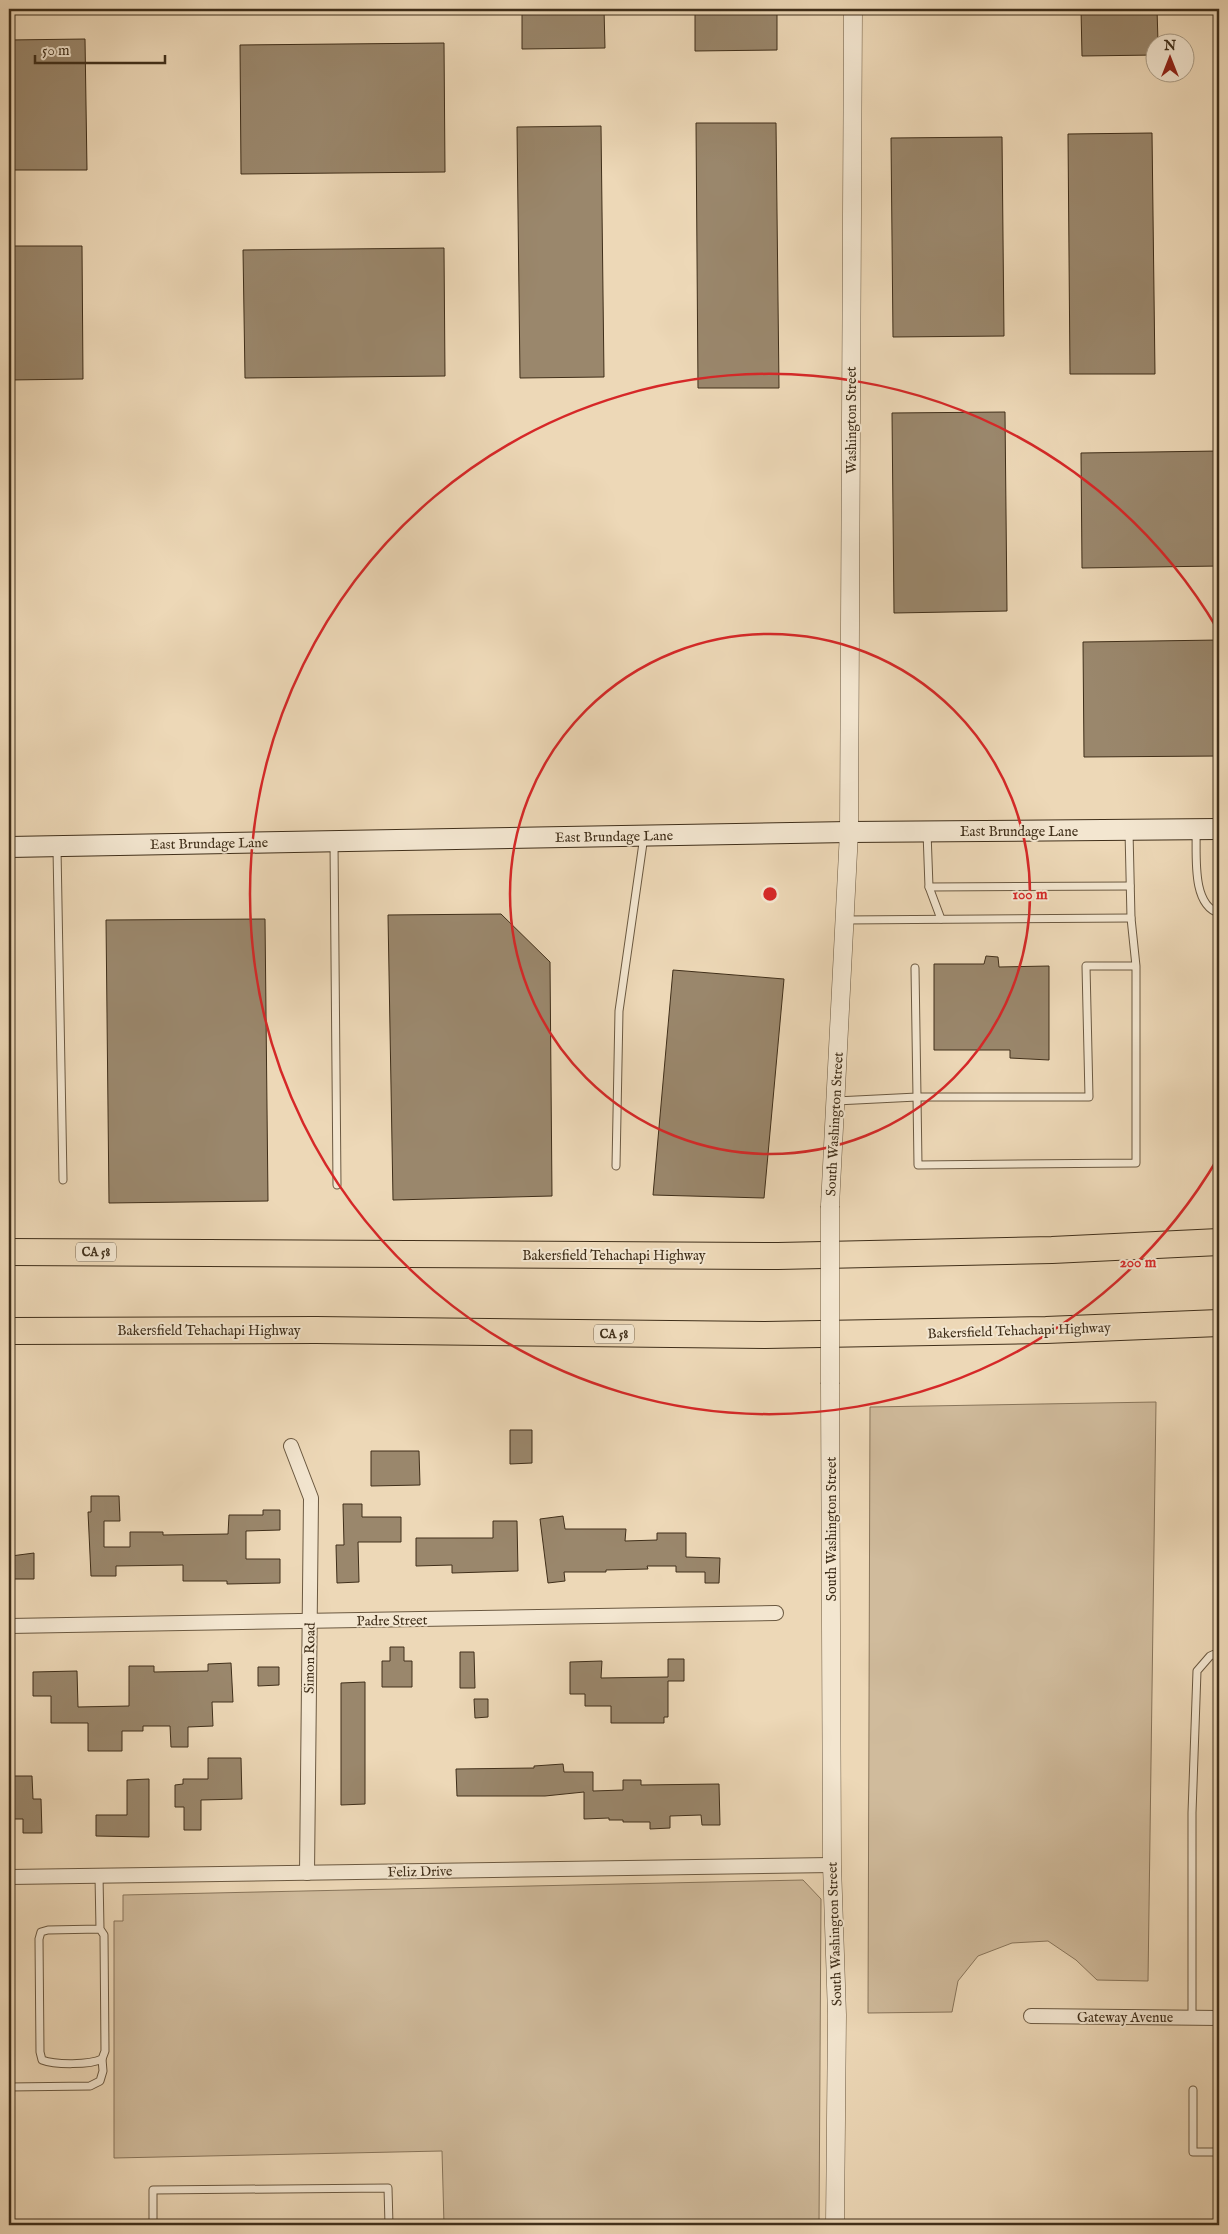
<svg xmlns="http://www.w3.org/2000/svg" width="1228" height="2234" viewBox="0 0 1228 2234" font-family="'IM FELL English',serif">
<style>
.green{fill:#d0bb9c;stroke:#88755b}
.building{fill:#9a876c;stroke:#402f1a}
.lines{fill:none;stroke-linecap:round;stroke-linejoin:round}
.service-casing{stroke:#6b5941;stroke-width:9}
.minor-casing{stroke:#6b5941;stroke-width:16}
.tertiary-casing{stroke:#6b5941;stroke-width:19}
.secondary-casing{stroke:#402f1a;stroke-width:22}
.motorway-casing{stroke:#402f1a;stroke-width:28}
.service{stroke:#f3e6d0;stroke-width:7}
.minor{stroke:#f3e6d0;stroke-width:14}
.tertiary{stroke:#f3e6d0;stroke-width:18}
.secondary{stroke:#f3e6d0;stroke-width:20}
.motorway{stroke:#edd8b7;stroke-width:26}
.tertiary-bridge-casing{stroke:#6b5941;stroke-width:19;stroke-linecap:butt}
.tertiary-bridge{stroke:#f3e6d0;stroke-width:18}
.ring{fill:none;stroke:#d62828;stroke-width:2.5}
.labels{text-anchor:middle;stroke-width:4;stroke-linejoin:round;paint-order:stroke}
.shield{fill:#f3e6d0;stroke:#766651;stroke-width:1}
.shield-label{font-size:12px;font-weight:bold;fill:#402f1a}
.street-label{font-size:14px;fill:#402f1a;stroke:#f3e6d0}
.centre{fill:#d62828;stroke:#f3e6d0;stroke-width:2.5}
.ring-label{font-size:15px;text-anchor:middle;font-weight:bold;fill:#d62828;stroke:#f3e6d0;stroke-width:4;stroke-linejoin:round;paint-order:stroke}
</style>
<rect width="100%" height="100%" fill="#edd8b7"/>
<filter id="stains"><feTurbulence type="fractalNoise" baseFrequency=".004" numOctaves="4"/><feColorMatrix values="0 0 0 0 .2 0 0 0 0 .09 0 0 0 0 .02 0 0 0 .5 -.17"/></filter>
<radialGradient id="worn" r=".72"><stop offset=".6" stop-color="#630" stop-opacity="0"/><stop offset="1" stop-color="#630" stop-opacity=".3"/></radialGradient>
<g class="green">
<polygon points="1156,1402 1148,1981 1097,1980 1076,1960 1048,1941 1012,1943 978,1956 958,1981 952,2012 868,2013 870,1407"/>
<polygon points="803,1880 821,1899 819,2225 444,2225 442,2151 114,2158 114,1921 123,1921 123,1895"/>
</g>
<g class="building">
<polygon points="522,9 604,9 605,48 522,49"/>
<polygon points="695,9 777,9 777,50 695,51"/>
<polygon points="1081,9 1157,9 1158,42 1156,42 1156,55 1082,56"/>
<polygon points="85,39 87,170 9,170 9,40"/>
<polygon points="444,43 445,172 241,174 240,45"/>
<polygon points="696,123 776,123 779,388 698,388"/>
<polygon points="601,126 604,377 520,378 517,127"/>
<polygon points="1152,133 1155,374 1070,374 1068,134"/>
<polygon points="1002,137 1004,336 893,337 891,138"/>
<polygon points="9,246 82,246 83,379 9,380"/>
<polygon points="444,248 445,376 245,378 243,250"/>
<polygon points="1005,412 1007,611 894,613 892,413"/>
<polygon points="1219,451 1219,566 1082,568 1081,453"/>
<polygon points="1219,640 1219,756 1084,757 1083,642"/>
<polygon points="501,914 550,962 552,1196 393,1200 388,915"/>
<polygon points="265,919 268,1201 109,1203 106,920"/>
<polygon points="986,956 998,957 999,967 1049,966 1049,1060 1010,1058 1010,1050 934,1050 934,964 984,964"/>
<polygon points="673,970 784,979 764,1198 653,1195"/>
<polygon points="510,1430 532,1430 532,1463 510,1464"/>
<polygon points="371,1451 419,1451 420,1485 371,1486"/>
<polygon points="91,1496 119,1496 120,1521 104,1521 104,1547 130,1547 130,1532 163,1532 163,1535 228,1534 229,1515 263,1515 263,1510 280,1510 280,1530 246,1531 246,1559 280,1559 280,1583 227,1584 227,1581 183,1581 183,1565 116,1566 116,1576 91,1576 88,1512 91,1512"/>
<polygon points="343,1504 362,1504 362,1517 401,1517 401,1542 358,1542 359,1582 337,1583 336,1545 344,1545"/>
<polygon points="563,1516 565,1529 626,1529 625,1541 657,1540 657,1533 686,1533 686,1557 720,1558 719,1583 705,1583 705,1572 676,1572 676,1566 647,1566 648,1569 606,1570 606,1572 564,1572 565,1581 548,1583 540,1519"/>
<polygon points="493,1521 517,1521 518,1571 452,1573 452,1565 416,1566 416,1538 493,1538"/>
<polygon points="34,1553 34,1579 12,1579 11,1556"/>
<polygon points="390,1647 404,1647 404,1661 412,1661 412,1687 382,1687 382,1661 390,1661"/>
<polygon points="460,1652 474,1652 475,1688 460,1688"/>
<polygon points="668,1659 684,1659 684,1681 668,1681 668,1717 664,1717 664,1723 611,1723 611,1706 585,1706 585,1694 570,1694 570,1662 602,1661 601,1678 668,1677"/>
<polygon points="231,1663 233,1702 212,1702 213,1726 188,1727 188,1747 171,1747 170,1726 143,1726 143,1731 122,1731 122,1751 88,1751 88,1723 51,1723 51,1696 33,1696 33,1672 77,1671 78,1707 129,1706 129,1666 154,1666 154,1672 208,1671 208,1664"/>
<polygon points="258,1667 279,1667 279,1685 258,1686"/>
<polygon points="365,1682 365,1804 341,1805 341,1683"/>
<polygon points="474,1699 488,1699 488,1717 475,1718"/>
<polygon points="208,1758 241,1758 242,1799 201,1800 201,1830 184,1830 184,1807 175,1807 175,1785 183,1784 183,1779 208,1779"/>
<polygon points="563,1764 564,1772 593,1772 593,1791 623,1790 623,1780 641,1780 641,1785 719,1784 720,1825 702,1825 701,1815 670,1816 670,1828 650,1829 650,1822 623,1822 623,1820 609,1820 609,1818 584,1819 584,1792 545,1796 457,1796 456,1769 534,1768 534,1766"/>
<polygon points="9,1776 32,1776 33,1799 41,1799 42,1833 23,1833 23,1819 9,1819"/>
<polygon points="149,1779 149,1837 96,1836 96,1815 127,1815 127,1780"/>
</g>
<g class="lines">
<g class="service-casing">
<g id="service">
<path d="M1196,830C1197,854 1191,905 1219,913"/>
<polyline points="1129,831 1131,918 1136,966 1136,1163 918,1165 917,1097 1089,1097 1086,966 1136,966"/>
<polyline points="927,832 929,887 941,919"/>
<polyline points="334,843 337,1185"/>
<polyline points="57,849 63,1180"/>
<polyline points="929,887 1130,886"/>
<polyline points="845,920 1131,918"/>
<polyline points="836,1101 917,1097 915,968"/>
<polyline points="616,1166 619,1011 644,836"/>
<path d="M99,1876L100,1929L104,1935L105,2051L102,2059C90,2065 55,2065 42,2060L40,2052L39,1939L41,1932L48,1930L100,1929"/>
<polyline points="1192,2018 1192,1813 1197,1671 1210,1656 1219,1652"/>
<polyline points="9,2087 90,2086 100,2081 103,2071 102,2059"/>
<polyline points="1193,2090 1193,2152 1219,2152"/>
<polyline points="153,2225 153,2190 388,2188 389,2225"/>
</g>
</g>
<g class="minor-casing">
<g id="minor">
<polyline points="291,1446 311,1498 307,1873"/>
<polyline points="9,1626 776,1613"/>
<polyline points="9,1877 832,1865"/>
<polyline points="1031,2016 1219,2018"/>
</g>
</g>
<g class="tertiary-casing">
<g id="tertiary">
<polyline points="830,1206 849,832 853,9"/>
<polyline points="830,1384 832,1865 837,2015 835,2225"/>
</g>
</g>
<g class="secondary-casing">
<polyline id="secondary" points="9,847 849,832 1219,829"/>
</g>
<g class="motorway-casing">
<g id="motorway">
<polyline points="9,1252 778,1256 1052,1250 1219,1242"/>
<polyline points="9,1331 316,1330 765,1335 1046,1330 1219,1323"/>
</g>
</g>
<use href="#service" class="service"/>
<use href="#minor" class="minor"/>
<use href="#tertiary" class="tertiary"/>
<use href="#secondary" class="secondary"/>
<use href="#motorway" class="motorway"/>
<g class="tertiary-bridge-casing">
<polyline id="tertiary-bridge" points="830,1206 830,1384"/>
</g>
<use href="#tertiary-bridge" class="tertiary-bridge"/>
</g>
<g class="ring">
<circle cx="770" cy="894" r="260"/>
<path d="M1218 1158A520 520 0 1 1 1218 630"/>
</g>
<g class="labels">
<g class="shield">
<rect x="76" y="1242.5" width="40" height="19" rx="4"/>
<rect x="594" y="1324.5" width="40" height="19" rx="4"/>
</g>
<g class="shield-label">
<text x="96" y="1256">CA 58</text>
<text x="614" y="1338">CA 58</text>
</g>
<g class="street-label">
<text transform="translate(851 420) rotate(-90)" y="5">Washington Street</text>
<text x="1019" y="836">East Brundage Lane</text>
<text transform="translate(614 836) rotate(-1)" y="5">East Brundage Lane</text>
<text transform="translate(209 843) rotate(-1)" y="5">East Brundage Lane</text>
<text transform="translate(834 1124) rotate(-87)" y="5">South Washington Street</text>
<text x="614" y="1260">Bakersfield Tehachapi Highway</text>
<text x="209" y="1335">Bakersfield Tehachapi Highway</text>
<text transform="translate(1019 1330) rotate(-2)" y="5">Bakersfield Tehachapi Highway</text>
<text transform="translate(831 1529) rotate(-90)" y="5">South Washington Street</text>
<text transform="translate(392 1620) rotate(-1)" y="5">Padre Street</text>
<text transform="translate(309 1658) rotate(-89)" y="5">Simon Road</text>
<text transform="translate(420 1871) rotate(-1)" y="5">Feliz Drive</text>
<text transform="translate(834 1934) rotate(-92)" y="5">South Washington Street</text>
<text x="1125" y="2022">Gateway Avenue</text>
</g>
</g>
<circle cx="770" cy="894" r="8" class="centre"/>
<g class="ring-label">
<text x="1030" y="899">100 m</text>
<text x="1138" y="1267">200 m</text>
</g>
<rect width="1228" height="2234" fill="none" stroke="#edd8b7" stroke-width="30"/>
<rect x="10" y="10" width="1208" height="2214" fill="none" stroke="#402f1a" stroke-width="2.5"/>
<rect x="15" y="15" width="1198" height="2204" fill="none" stroke="#402f1a"/>
<g transform="translate(1170 58)"><circle r="24" fill="#f3e6d0" stroke="#ab9d87"/>
<path d="M0-4L9 19L0 12L-9 19Z" fill="#8f2418"/>
<text y="-8" font-size="14" font-weight="bold" text-anchor="middle" fill="#402f1a">N</text>
</g>
<path d="M35 55v8h130v-8" fill="none" stroke="#402f1a" stroke-width="2.5"/>
<text x="42" y="55" font-size="15" fill="#402f1a" stroke="#f3e6d0" stroke-width="4" paint-order="stroke">50 m</text>
<rect width="100%" height="100%" filter="url(#stains)"/>
<rect width="100%" height="100%" fill="url(#worn)"/>
</svg>
